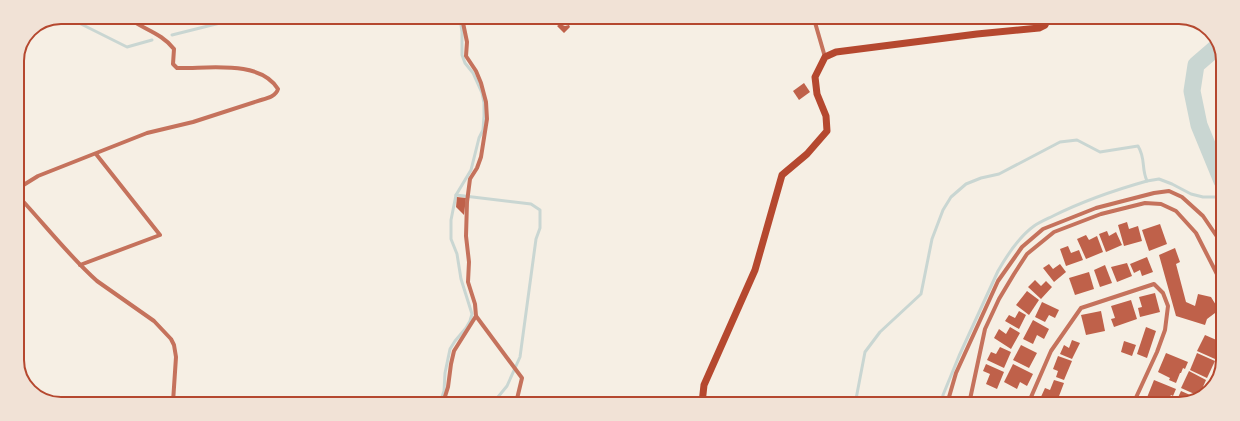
<svg xmlns="http://www.w3.org/2000/svg" width="1240" height="421" viewBox="0 0 1240 421" font-family="Signika,sans-serif">
<style>
.lines{fill:none;stroke-linecap:round;stroke-linejoin:round}
.stream{stroke:#c9d6d2;stroke-width:3}
.river{stroke:#c9d6d2;stroke-width:17}
.building{fill:#bf614a}
.minor{stroke:#c5725c;stroke-width:4}
.secondary{stroke:#b5482f;stroke-width:7}
.rim{fill:none;stroke:#b5482f;stroke-width:2}
</style>
<rect width="100%" height="100%" fill="#f6efe4"/>
<g class="lines">
<g class="stream">
<polyline points="48,23 79,23 127,47 152,40"/>
<path d="M172,35L236,19C251,24 267,20 282,17"/>
<polyline points="456,195 531,204 540,210 540,228 536,239 520,357 507,386 493,403"/>
<polyline points="440,403 444,391 445,373 450,349 455,341 466,328 470,321 472,314 461,279 457,254 451,239 451,220 456,195 471,170 479,138 483,130 484,116 484,103 482,93 473,73 465,63 462,55 462,32 460,18"/>
<path d="M857,403L856,399L865,352L880,332L921,294L932,239L943,210L951,197L966,184L981,178L999,174L1060,142L1077,140L1100,152L1138,146C1146,159 1141,168 1147,181L1159,179L1172,184L1191,194L1203,197H1222"/>
<path d="M942,404L943,395L959,356L998,271C1006,257 1020,236 1034,226C1040,222 1047,219 1053,216C1083,201 1115,190 1147,181"/>
</g>
<polyline class="river" points="1218,46 1196,65 1192,91 1199,125 1222,181"/>
</g>
<g class="building">
<polygon points="560,24 565,26 569,25 570,27 564,33 557,26"/>
<polygon points="804,83 810,92 799,100 793,91"/>
<polygon points="457,197 466,198 464,215 456,207"/>
<polygon points="1127,222 1129,229 1138,226 1142,241 1124,246 1118,225"/>
<polygon points="1160,224 1167,244 1149,251 1142,230"/>
<polygon points="1107,231 1109,236 1116,232 1122,245 1106,252 1099,234"/>
<polygon points="1086,235 1089,240 1097,236 1103,252 1086,259 1077,239"/>
<polygon points="1068,246 1071,253 1079,250 1083,260 1066,266 1060,249"/>
<polygon points="1175,248 1180,262 1176,264 1186,302 1195,306 1198,294 1211,297 1219,310 1207,319 1205,325 1176,316 1159,255"/>
<polygon points="1147,257 1153,272 1142,276 1140,270 1134,273 1130,264"/>
<polygon points="1127,263 1132,276 1117,282 1111,267"/>
<polygon points="1049,264 1053,269 1060,264 1066,272 1054,282 1043,268"/>
<polygon points="1105,265 1112,283 1100,287 1094,270"/>
<polygon points="1089,272 1094,289 1075,295 1069,278"/>
<polygon points="1035,280 1041,286 1046,281 1052,287 1041,299 1028,287"/>
<polygon points="1027,291 1039,300 1029,315 1016,305"/>
<polygon points="1155,293 1160,312 1140,317 1138,308 1142,307 1139,297"/>
<polygon points="1131,300 1137,319 1114,327 1111,319 1115,318 1111,306"/>
<polygon points="1042,302 1059,310 1055,318 1049,315 1045,322 1035,317"/>
<polygon points="1019,311 1026,315 1019,329 1005,321 1009,315 1015,318"/>
<polygon points="1101,311 1105,331 1086,335 1081,315"/>
<polygon points="1033,320 1049,329 1044,339 1037,335 1033,344 1023,339"/>
<polygon points="1010,327 1020,333 1011,349 994,338 999,329 1006,334"/>
<polygon points="1146,327 1156,331 1147,358 1137,354"/>
<polygon points="1205,335 1221,342 1221,346 1215,359 1197,351"/>
<polygon points="1072,340 1080,343 1072,359 1060,354 1064,345 1069,348"/>
<polygon points="1124,341 1136,345 1132,356 1121,352"/>
<polygon points="1021,345 1037,353 1029,368 1013,360"/>
<polygon points="1000,347 1011,352 1004,368 987,360 991,352 996,354"/>
<polygon points="1166,353 1188,362 1185,369 1183,368 1181,373 1180,373 1176,383 1169,380 1170,378 1158,372"/>
<polygon points="1197,353 1215,361 1207,378 1190,370"/>
<polygon points="1058,356 1072,361 1064,380 1056,377 1058,371 1053,369"/>
<polygon points="986,364 1004,372 997,389 986,384 990,374 983,371"/>
<polygon points="1013,364 1033,374 1027,386 1020,382 1017,389 1004,382"/>
<polygon points="1189,371 1206,380 1199,396 1181,388"/>
<polygon points="1054,380 1064,383 1056,404 1052,404 1040,399 1045,388 1050,390"/>
<polygon points="1154,380 1176,389 1173,396 1171,395 1166,404 1156,404 1146,400"/>
<polygon points="1181,391 1197,398 1179,404 1175,404"/>
</g>
<g class="lines">
<g class="minor">
<polyline points="814,19 825,57"/>
<path d="M17,189L38,176L147,133L193,122L261,100C268,98 276,96 278,89C260,59 206,69 177,68L173,64L174,49C162,33 142,29 127,17"/>
<path d="M17,193L20,198C46,226 69,256 97,281L154,321L171,339L174,345L176,357L173,402"/>
<polyline points="80,265 160,235 96,154"/>
<polyline points="476,316 522,378 516,403"/>
<polyline points="17,355 21,363 28,388"/>
<polyline points="443,403 448,387 451,364 454,351 476,316 475,304 468,282 469,262 466,236 467,202 470,179 477,168 481,157 487,119 486,102 481,83 476,71 466,56 467,42 462,18"/>
<polyline points="947,404 956,373 998,281 1022,247 1043,229 1096,208 1154,193 1169,191 1182,197 1203,216 1222,244"/>
<polyline points="969,404 985,329 999,299 1014,274 1027,254 1054,232 1101,214 1145,203 1161,204 1176,211 1196,233 1221,282"/>
<polyline points="1028,404 1051,351 1081,308 1154,284 1163,293 1168,306 1165,330 1157,352 1133,404"/>
</g>
<polyline class="secondary" points="702,403 704,385 755,270 782,175 807,154 827,131 826,116 817,94 815,77 825,57 836,52 977,34 1039,28 1045,25 1048,19"/>
</g>
<path d="M0 0H1240V421H0ZM61 24H1179A37 37 0 0 1 1216 61V360A37 37 0 0 1 1179 397H61A37 37 0 0 1 24 360V61A37 37 0 0 1 61 24Z" fill="#f1e2d6" fill-rule="evenodd"/>
<path class="rim" d="M61 24H1179A37 37 0 0 1 1216 61V360A37 37 0 0 1 1179 397H61A37 37 0 0 1 24 360V61A37 37 0 0 1 61 24Z"/>
</svg>
